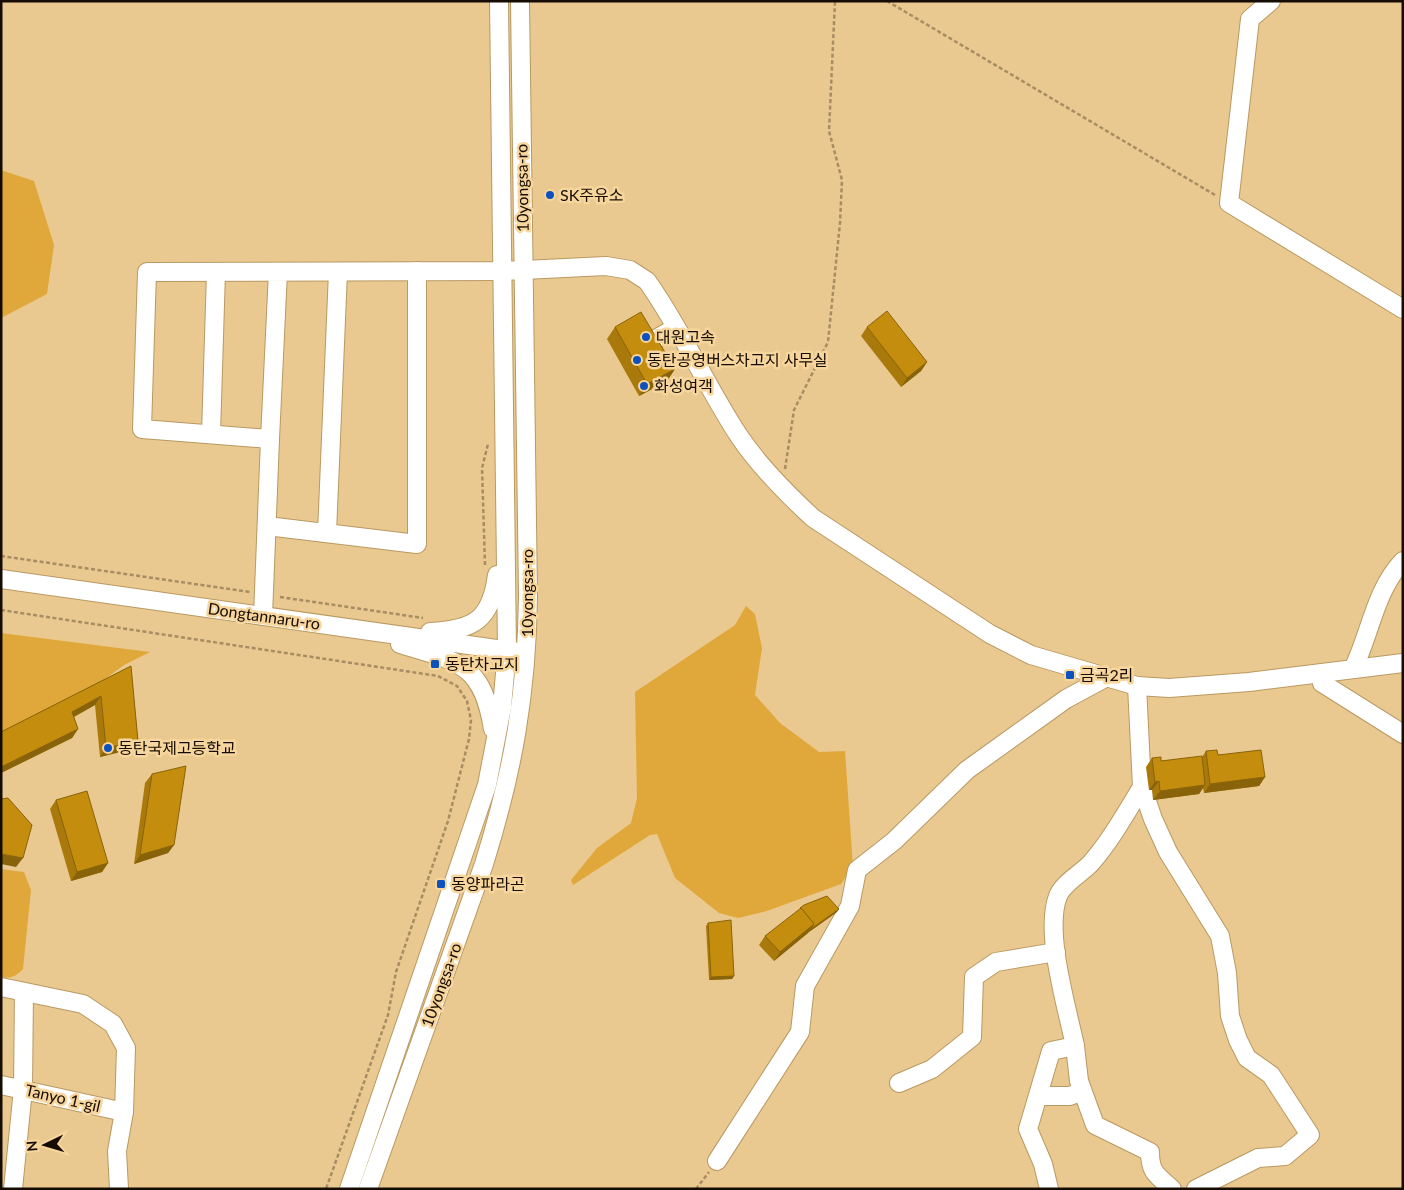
<svg xmlns="http://www.w3.org/2000/svg" width="1404" height="1190" viewBox="0 0 1404 1190" font-family="Lato,'Noto Sans KR',sans-serif">
<style>
.green{fill:#e0a83a}
.lines{fill:none;stroke-linecap:round;stroke-linejoin:round}
.minor-casing{stroke:#b99962;stroke-width:20}
.path{stroke:#a78d62;stroke-width:2.5;stroke-dasharray:4 2.5;stroke-linecap:butt}
.minor{stroke:#fff;stroke-width:18}
.wall{fill:#a9790c}
.shaded-wall{fill:#89630a}
.building{fill:#c48d0e;stroke:#89630a}
.poi-dot{fill:#0d51bc;stroke:#f7d69d;stroke-width:2}
.labels{text-anchor:middle;stroke-width:5;stroke-linejoin:round;paint-order:stroke}
.street-label{font-size:16px;fill:#160b00;stroke:#f7d69d}
.poi-label{font-size:16px;fill:#160b00;stroke:#f7d69d;text-anchor:start}
</style>
<rect width="100%" height="100%" fill="#eac990"/>
<g class="green">
<polygon points="1,170 34,181 54,245 47,294 1,318"/>
<polygon points="746,606 755,614 762,648 755,695 780,723 819,752 845,751 853,867 841,884 767,911 738,918 719,913 675,878 657,834 650,835 573,885 571,880 597,848 631,823 637,798 635,692 735,625"/>
<polygon points="1,633 150,652 124,665 78,699 1,732"/>
<path d="M1,869L24,872L31,890L23,969C16,976 11,979 1,977Z"/>
</g>
<g class="lines">
<g class="minor-casing">
<g id="minor">
<polyline points="1271,1 1250,19 1229,203 1403,309"/>
<path d="M278,272L270,439L142,429L147,272L503,271L606,266L630,270L647,281C682,330 706,386 739,436C759,466 786,493 813,518L990,634L1031,655L1137,686L1169,688L1249,682L1403,663"/>
<polyline points="654,340 675,328"/>
<polyline points="211,434 216,272"/>
<polyline points="267,526 417,544 417,271"/>
<polyline points="327,533 338,272"/>
<polyline points="1,579 518,652"/>
<polyline points="263,616 270,439"/>
<path d="M430,632C474,630 491,620 497,575"/>
<path d="M400,644C458,662 482,662 493,729"/>
<path d="M1353,669C1370,635 1375,590 1403,561"/>
<polyline points="1322,674 1322,683 1403,734"/>
<polyline points="1137,686 1142,787 1153,819 1168,852 1220,936 1227,973 1230,1016 1238,1040 1247,1058 1271,1075 1310,1135 1285,1156 1258,1158 1196,1189"/>
<polyline points="1,987 83,1004 113,1024 126,1048 124,1112 117,1151 119,1189"/>
<path d="M1075,1046L1079,1081L1095,1125L1150,1152C1150,1173 1157,1175 1172,1189"/>
<polyline points="899,1083 932,1069 972,1037 974,977 996,962 1056,952"/>
<polyline points="1,1085 124,1112"/>
<polyline points="1039,1096 1070,1096 1082,1091"/>
<polyline points="717,1161 800,1032 805,986 850,906 857,870 894,841 967,770 1066,699 1105,678"/>
<polyline points="13,1189 23,1089 24,992"/>
<polyline points="349,1189 487,785 502,707 507,651 499,1"/>
<path d="M368,1189L484,864C513,771 527,693 528,596L520,1"/>
<path d="M1049,1189L1043,1164L1028,1129L1051,1051L1075,1046C1067,1007 1044,932 1058,896C1063,883 1082,873 1091,863C1111,840 1126,813 1142,787"/>
</g>
</g>
<g class="path">
<polyline points="887,1 1215,195"/>
<polyline points="785,469 794,410 828,342 840,223 842,180 829,131 835,1"/>
<polyline points="1,556 250,592"/>
<polyline points="485,565 482,468 488,444"/>
<polyline points="280,597 423,618"/>
<polyline points="1,610 438,676 457,686 467,701 471,720 469,739 448,821 396,972 388,1015 326,1189"/>
<polyline points="696,1189 709,1172"/>
</g>
<use href="#minor" class="minor"/>
</g>
<g class="wall">
<polygon points="615,327 675,369 667,381 639,396 607,339"/>
<polygon points="867,327 927,362 921,371 901,387 861,336"/>
<polygon points="131,666 138,741 132,749 100,757 95,705 74,717 78,729 72,738 1,773 1,732"/>
<polygon points="1206,751 1218,755 1265,777 1259,786 1204,793 1203,788 1199,794 1153,800 1152,790 1149,790 1146,767 1152,758 1161,761 1202,757"/>
<polygon points="152,774 174,845 168,853 134,864 145,783"/>
<polygon points="56,800 108,863 102,872 71,881 50,809"/>
<polygon points="837,912 809,932 774,961 759,945 765,936"/>
<polygon points="708,923 734,976 732,979 709,980 706,926"/>
</g>
<g class="shaded-wall">
<polygon points="927,362 921,371 901,387 907,378"/>
<polygon points="675,369 667,381 639,396 647,384"/>
<polygon points="101,696 95,705 66,721 72,712"/>
<polygon points="78,729 72,738 1,773 1,767"/>
<polygon points="138,741 132,749 100,757 106,748"/>
<polygon points="1265,777 1259,786 1204,793 1210,784"/>
<polygon points="1159,781 1152,790 1149,790 1155,782"/>
<polygon points="1205,785 1199,794 1153,800 1160,791"/>
<polygon points="174,845 168,853 134,864 140,855"/>
<polygon points="1,854 23,858 16,867 1,864"/>
<polygon points="108,863 102,872 71,881 77,872"/>
<polygon points="839,909 837,912 809,932 811,929"/>
<polygon points="814,924 808,933 774,961 780,952"/>
<polygon points="734,976 732,979 709,980 711,977"/>
</g>
<g class="building">
<polygon points="887,311 927,362 907,378 867,327"/>
<polygon points="641,312 675,369 647,384 615,327"/>
<polygon points="131,666 138,741 106,748 101,696 72,712 78,729 1,767 1,732"/>
<polygon points="1217,750 1218,755 1261,750 1265,777 1210,784 1206,751"/>
<polygon points="1202,756 1205,785 1160,791 1159,781 1155,782 1152,758 1161,757 1161,761"/>
<polygon points="186,766 174,845 140,855 152,774"/>
<polygon points="87,791 108,863 77,872 56,800"/>
<polygon points="8,798 32,825 23,858 1,854 1,799"/>
<polygon points="827,896 839,909 811,929 814,924 801,908 800,908 804,905"/>
<polygon points="801,908 814,924 780,952 765,936"/>
<polygon points="731,920 734,976 711,977 708,923"/>
</g>
<g class="poi-dot">
<circle cx="550" cy="195" r="5"/>
<circle cx="646" cy="337" r="5"/>
<circle cx="637" cy="360" r="5"/>
<circle cx="644" cy="386" r="5"/>
<rect x="430" y="659" width="10" height="10" rx="2.5"/>
<rect x="1065" y="670" width="10" height="10" rx="2.5"/>
<circle cx="108" cy="748" r="5"/>
<rect x="436" y="879" width="10" height="10" rx="2.5"/>
</g>
<g class="labels">
<g class="street-label">
<text transform="translate(522 188) rotate(-91)" y="6">10yongsa-ro</text>
<text transform="translate(527 593) rotate(-90)" y="6">10yongsa-ro</text>
<text transform="translate(264 616) rotate(8)" y="6">Dongtannaru-ro</text>
<text transform="translate(441 985) rotate(-70)" y="6">10yongsa-ro</text>
<text transform="translate(63 1098) rotate(13)" y="6">Tanyo 1-gil</text>
</g>
<g class="poi-label">
<text x="560" y="201">SK주유소</text>
<text x="656" y="343">대원고속</text>
<text x="647" y="366">동탄공영버스차고지 사무실</text>
<text x="654" y="392">화성여객</text>
<text x="445" y="670">동탄차고지</text>
<text x="1080" y="681">금곡2리</text>
<text x="118" y="754">동탄국제고등학교</text>
<text x="451" y="890">동양파라곤</text>
</g>
</g>
<rect width="1404" height="1190" fill="none" stroke="#160b00" stroke-width="5"/>
<g transform="translate(45 1145) rotate(265)" stroke="#f7d69d" stroke-width="4" paint-order="stroke">
<path d="M0-4L9 19L0 12L-9 19Z" fill="#160b00"/>
<text y="-8" font-size="14" font-weight="bold" text-anchor="middle" fill="#160b00">N</text>
</g>
</svg>
